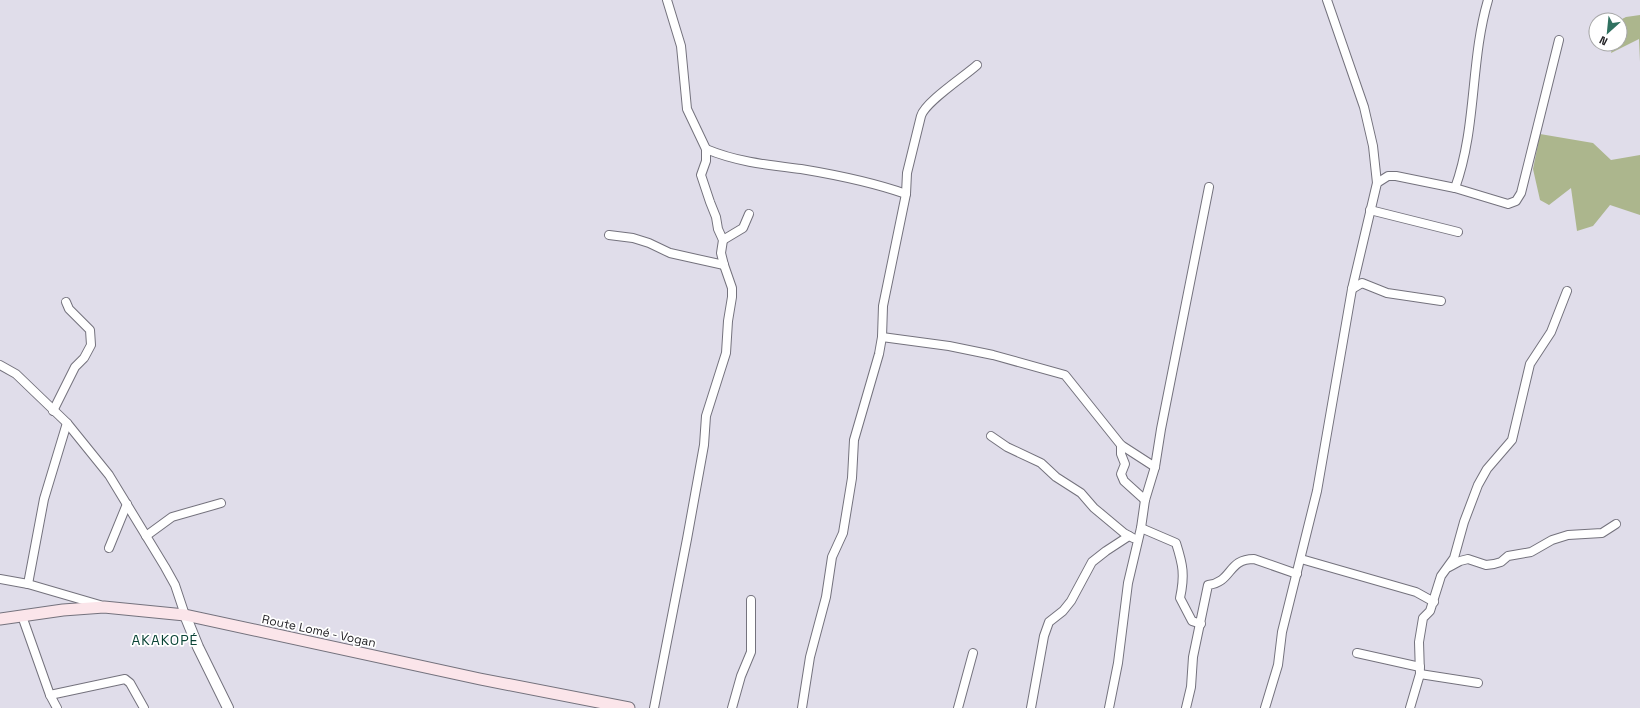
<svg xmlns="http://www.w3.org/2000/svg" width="1640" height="708" viewBox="0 0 1640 708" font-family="'Space Grotesk',sans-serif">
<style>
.green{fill:#acb68d}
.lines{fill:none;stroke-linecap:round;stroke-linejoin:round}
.minor-casing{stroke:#74727d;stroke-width:10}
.tertiary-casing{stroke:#74727d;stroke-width:12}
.secondary-casing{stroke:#74727d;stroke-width:13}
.minor{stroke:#fff;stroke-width:8}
.tertiary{stroke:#fff;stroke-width:10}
.secondary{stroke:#fbe5ea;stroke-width:11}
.labels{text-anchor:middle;stroke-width:3.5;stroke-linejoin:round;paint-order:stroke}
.street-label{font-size:12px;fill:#232226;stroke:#fff}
.quarter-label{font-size:14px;letter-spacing:1px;fill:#0b4437;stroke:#fff}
</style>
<rect width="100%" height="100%" fill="#e0ddea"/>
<g class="green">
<polygon points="1640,15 1640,62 1639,39 1611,53 1613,44 1620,44 1620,20 1626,17"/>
<polygon points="1540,134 1593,143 1611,160 1640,155 1640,215 1610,205 1593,226 1577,231 1571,188 1549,205 1540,200 1533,169"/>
</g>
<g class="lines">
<g class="minor-casing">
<g id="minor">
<polyline points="1327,0 1364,107 1373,146 1377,183"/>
<path d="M706,149C737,162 768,165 801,169C837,175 872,182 906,194"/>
<path d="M1455,188C1477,128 1470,61 1488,0"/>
<polyline points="1370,210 1458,232"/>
<polyline points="609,235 633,238 649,243 670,253 724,265"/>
<polyline points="723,240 743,228 749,214"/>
<polyline points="1352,289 1362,283 1387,293 1441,301"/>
<polyline points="882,337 949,346 993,355 1065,375 1121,445 1155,467"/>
<polyline points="0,365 16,374 67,423 109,475 165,567 175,585 185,615"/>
<polyline points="53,411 75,367 84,358 91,345 90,330 69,309 66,302"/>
<polyline points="991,436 1007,447 1041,463 1056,477 1081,493 1094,508 1124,533 1133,538"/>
<polyline points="1121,445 1121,454 1125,464 1121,474 1124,481 1145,500"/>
<path d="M1141,528L1176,543C1183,565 1185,575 1180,598L1192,621L1201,624"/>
<polyline points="146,536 172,517 221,503"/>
<polyline points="109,548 127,504"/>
<polyline points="1301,559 1416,592 1434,602"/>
<polyline points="1449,567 1460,561 1468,559 1486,565 1494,564 1501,562 1508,556 1531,552 1552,540 1568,535 1602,533 1616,524"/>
<polyline points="0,579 28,584 100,605"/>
<polyline points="28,584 44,499 67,423"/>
<polyline points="22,616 50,695 57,708"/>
<polyline points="1357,653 1420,667"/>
<polyline points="1420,674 1478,683"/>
<polyline points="50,695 125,679 130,683 144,708"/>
<polyline points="654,708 687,539 704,445 706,416 726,353 728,321 732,297 732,288 724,265 721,253 723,240 718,229 716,217 710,202 701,175 706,161 706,149 687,109 681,46 667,0"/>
<polyline points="732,708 741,676 751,652 751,600"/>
<path d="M802,708L810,657L826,597L832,557L843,533L852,478L854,440L879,354L882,337L883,306L906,194L907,173L921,116C925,102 965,76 977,65"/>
<polyline points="958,708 973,653"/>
<polyline points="1031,708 1044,636 1049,622 1063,611 1071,601 1092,562 1106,551 1129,536"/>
<polyline points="1109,708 1118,663 1128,583 1141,528 1145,500 1155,467 1161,429 1209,187"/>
<path d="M1186,708L1191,687L1193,657L1208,585C1233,582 1227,559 1254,559L1297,574"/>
<polyline points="1265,708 1278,665 1282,632 1317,491 1352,289 1377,183 1388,176 1396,176 1455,188 1508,204 1516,201 1521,193 1559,40"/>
<polyline points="1410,708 1420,674 1419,642 1423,618 1430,611 1441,576 1454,558 1464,522 1478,485 1487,469 1512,440 1530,364 1551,332 1567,291"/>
</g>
</g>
<g class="tertiary-casing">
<polyline id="tertiary" points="185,615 198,647 228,708"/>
</g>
<g class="secondary-casing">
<polyline id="secondary" points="0,619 63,610 104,607 185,615 480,679 629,708"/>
</g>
<use href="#minor" class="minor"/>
<use href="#tertiary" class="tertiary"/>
<use href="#secondary" class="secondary"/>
</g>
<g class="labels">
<g class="street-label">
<text transform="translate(319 631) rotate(12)" y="4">Route Lomé - Vogan</text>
</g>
<g class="quarter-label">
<text x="165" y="645">AKAKOPÉ</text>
</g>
</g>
<g transform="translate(1608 32) rotate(207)"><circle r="19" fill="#ffffff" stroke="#a7a7a8"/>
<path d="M0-3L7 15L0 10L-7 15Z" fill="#307160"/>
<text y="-6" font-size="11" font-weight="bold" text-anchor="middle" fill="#232226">N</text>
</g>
</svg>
